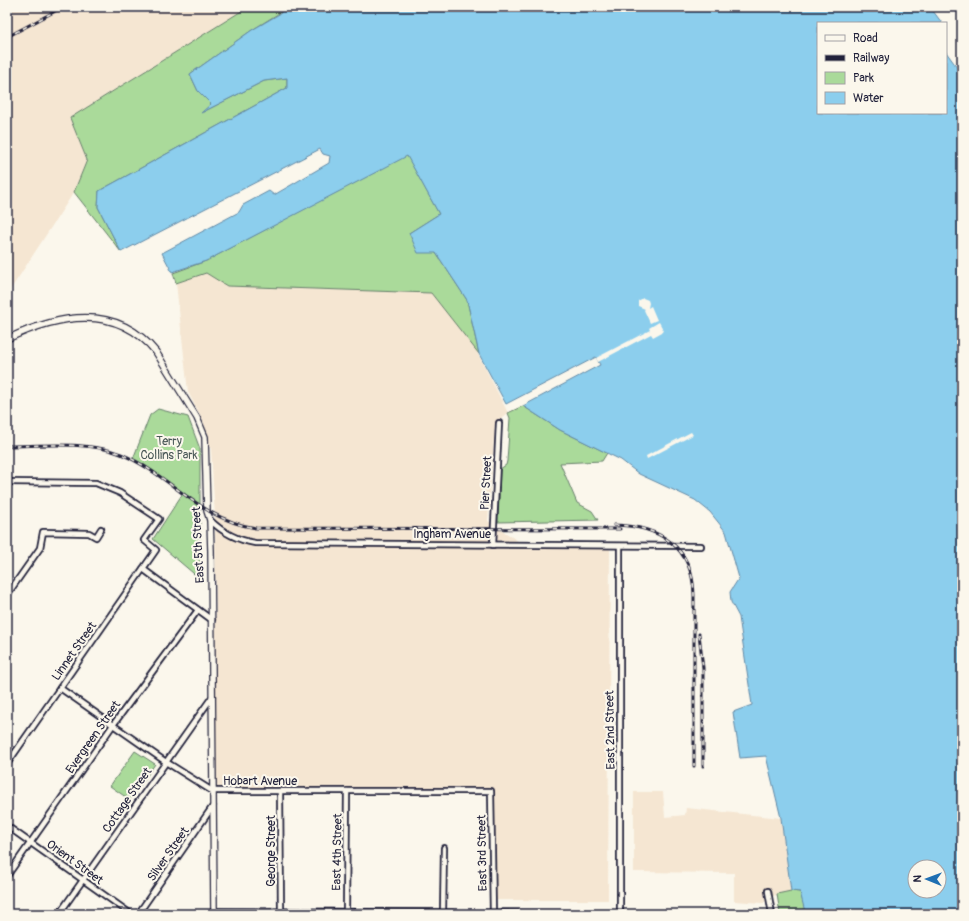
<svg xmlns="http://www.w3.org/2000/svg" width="969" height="921" viewBox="0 0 969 921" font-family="Pangolin,sans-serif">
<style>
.built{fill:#f5e6d2}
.green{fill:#aada9a;stroke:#667e6a}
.water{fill:#8cceed;stroke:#6289a6;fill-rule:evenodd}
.pier{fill:#fbf7ec}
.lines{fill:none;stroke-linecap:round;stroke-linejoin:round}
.minor-casing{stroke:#22223b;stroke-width:8}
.tertiary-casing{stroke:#22223b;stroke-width:8}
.minor{stroke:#fbf7ec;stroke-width:4.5}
.tertiary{stroke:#fbf7ec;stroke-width:5.5}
.rail-casing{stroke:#22223b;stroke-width:3}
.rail{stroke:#fbf7ec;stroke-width:1.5;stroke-dasharray:4.5;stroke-linecap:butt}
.labels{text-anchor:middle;stroke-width:4;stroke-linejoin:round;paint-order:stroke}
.park-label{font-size:12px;fill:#4b5958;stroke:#fbf7ec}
.street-label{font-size:12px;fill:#22223b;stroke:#fbf7ec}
</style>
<rect width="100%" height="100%" fill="#fbf7ec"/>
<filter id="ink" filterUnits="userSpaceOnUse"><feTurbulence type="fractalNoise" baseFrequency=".025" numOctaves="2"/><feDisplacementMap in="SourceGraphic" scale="8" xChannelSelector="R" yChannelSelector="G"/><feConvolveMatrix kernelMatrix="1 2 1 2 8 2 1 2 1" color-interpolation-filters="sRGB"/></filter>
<g filter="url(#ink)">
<g class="built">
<polygon points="7,7 248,7 70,118 87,160 74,192 7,295"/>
<polygon points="206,273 227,286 431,293 476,350 508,413 495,424 488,521 521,543 610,545 608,900 493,900 492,791 212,789 216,608 215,517 211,449 203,421 188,392 176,283"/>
<polygon points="634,792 663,792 665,817 685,815 686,808 781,818 791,891 777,894 763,903 734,901 734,873 634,872"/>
</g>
<g class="green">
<polygon points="248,7 272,7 281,12 252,30 190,74 198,91 211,104 203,112 264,81 287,78 287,88 99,191 98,207 121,252 74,192 87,160 70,118"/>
<polygon points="407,155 439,214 409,233 436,253 467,300 479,354 431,293 227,286 206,273 176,283 173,273 206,261"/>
<polygon points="523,406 560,430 607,453 602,461 560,463 577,503 592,511 598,520 498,522 500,469 506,465 507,461 510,418 508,413"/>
<polygon points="158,409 188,417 200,449 200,579 153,539 183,493 133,459 150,415"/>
<polygon points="135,751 155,764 130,800 110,786"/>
<polygon points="791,891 800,892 807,914 780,914 777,894"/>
</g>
<path class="water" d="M282,7H930L942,23H818V113H946V52L962,74V914H807L805,912L800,892L791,891L781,818L766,756L740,758L733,712L752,705L739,617L731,602L730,592L739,578L726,532L710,512L695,500L639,474L621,460L560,430L523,406L600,365L596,357L506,404L479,354L467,300L436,253H418L409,233L439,214L407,156L206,261L172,272L162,253L239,212L243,205L269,191L274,195L329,163L330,156L323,154L320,149L121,252L98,207L99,191L287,88V78L264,81L201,113L211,104L198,91L190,74L252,30L281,13ZM915,867H939V891H915Z"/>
<g class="pier">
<polygon points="643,298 648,300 649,303 648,308 651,306 657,320 650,323 644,310 645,309 638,306 638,301"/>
<polygon points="659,322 664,331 653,337 651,334 598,362 596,358 650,330 649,328"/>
<polygon points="691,432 693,435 647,459 646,456"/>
</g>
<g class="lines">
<g class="minor-casing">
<g id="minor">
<polyline points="7,482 96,483 120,493 159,519 144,540 156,550 7,764"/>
<path d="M210,520C223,533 237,540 255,543L701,546"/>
<polyline points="493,545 499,423"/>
<polyline points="143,569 212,620"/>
<polyline points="7,595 40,548 43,532 89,533 96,537 101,529"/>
<polyline points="60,688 166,762 212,791 491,791 493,914"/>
<polyline points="280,791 281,911"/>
<polyline points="7,826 131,914"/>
<polyline points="7,876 113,725 198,610"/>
<polyline points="768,891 772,914"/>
<polyline points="443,913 444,848"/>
<polyline points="59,914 212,697"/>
<polyline points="138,914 213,806"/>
<polyline points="346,914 347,791"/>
<polyline points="620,914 620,546"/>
</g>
</g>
<g class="tertiary-casing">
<g id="tertiary">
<path d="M7,339C57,315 116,302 156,352L197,418L205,437L207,511L210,520L211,551L214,914"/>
<polyline points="214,911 606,914"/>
</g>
</g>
<use href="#minor" class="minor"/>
<use href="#tertiary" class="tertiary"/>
<g class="rail-casing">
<g id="rail">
<polyline points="7,37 63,7"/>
<path d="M7,446C42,446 88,441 121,454C171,475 198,519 256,528L620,529"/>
<path d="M614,525C659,526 693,546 694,595V766"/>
<polyline points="699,634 703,668 703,766"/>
</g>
</g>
<use href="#rail" class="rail"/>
</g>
</g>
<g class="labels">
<g class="park-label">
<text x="169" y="445">Terry<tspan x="169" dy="14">Collins Park</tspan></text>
</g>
<g class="street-label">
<text transform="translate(486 483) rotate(-87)" y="4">Pier Street</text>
<text x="452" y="538">Ingham Avenue</text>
<text transform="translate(198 545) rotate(-93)" y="4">East 5th Street</text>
<text transform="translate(74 651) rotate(-55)" y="4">Linnet Street</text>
<text transform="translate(610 730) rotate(-91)" y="4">East 2nd Street</text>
<text transform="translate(93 737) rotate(-55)" y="4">Evergreen Street</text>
<text x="260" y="785">Hobart Avenue</text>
<text transform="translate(127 800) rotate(-55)" y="4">Cottage Street</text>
<text transform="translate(271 851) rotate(-90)" y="4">George Street</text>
<text transform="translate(337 852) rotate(-89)" y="4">East 4th Street</text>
<text transform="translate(482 853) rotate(-91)" y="4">East 3rd Street</text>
<text transform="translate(168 854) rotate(-55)" y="4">Silver Street</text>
<text transform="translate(75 862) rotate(36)" y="4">Orient Street</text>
</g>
</g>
<rect width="969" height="921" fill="none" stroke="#fbf7ec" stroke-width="24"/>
<rect x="12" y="12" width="945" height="897" fill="none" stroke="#22223b" stroke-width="1.5" filter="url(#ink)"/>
<rect x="817" y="22" width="130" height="92" fill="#fbf7ec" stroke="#a4a2a5"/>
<rect x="825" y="35" width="20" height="6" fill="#fbf7ec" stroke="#a4a2a5"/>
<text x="853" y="42" font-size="12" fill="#22223b">Road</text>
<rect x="825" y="55" width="20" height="6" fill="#22223b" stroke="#a4a2a5"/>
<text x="853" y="62" font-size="12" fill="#22223b">Railway</text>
<rect x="825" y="72" width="20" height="12" fill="#aada9a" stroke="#a4a2a5"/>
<text x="853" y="82" font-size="12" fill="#22223b">Park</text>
<rect x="825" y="92" width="20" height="12" fill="#8cceed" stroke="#a4a2a5"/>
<text x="853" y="102" font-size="12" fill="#22223b">Water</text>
<g transform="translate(927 879) rotate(271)"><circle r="19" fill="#fbf7ec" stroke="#a4a2a5"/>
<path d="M0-3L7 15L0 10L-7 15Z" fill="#1f6fb2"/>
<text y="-6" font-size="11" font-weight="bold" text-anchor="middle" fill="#22223b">N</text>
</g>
</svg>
